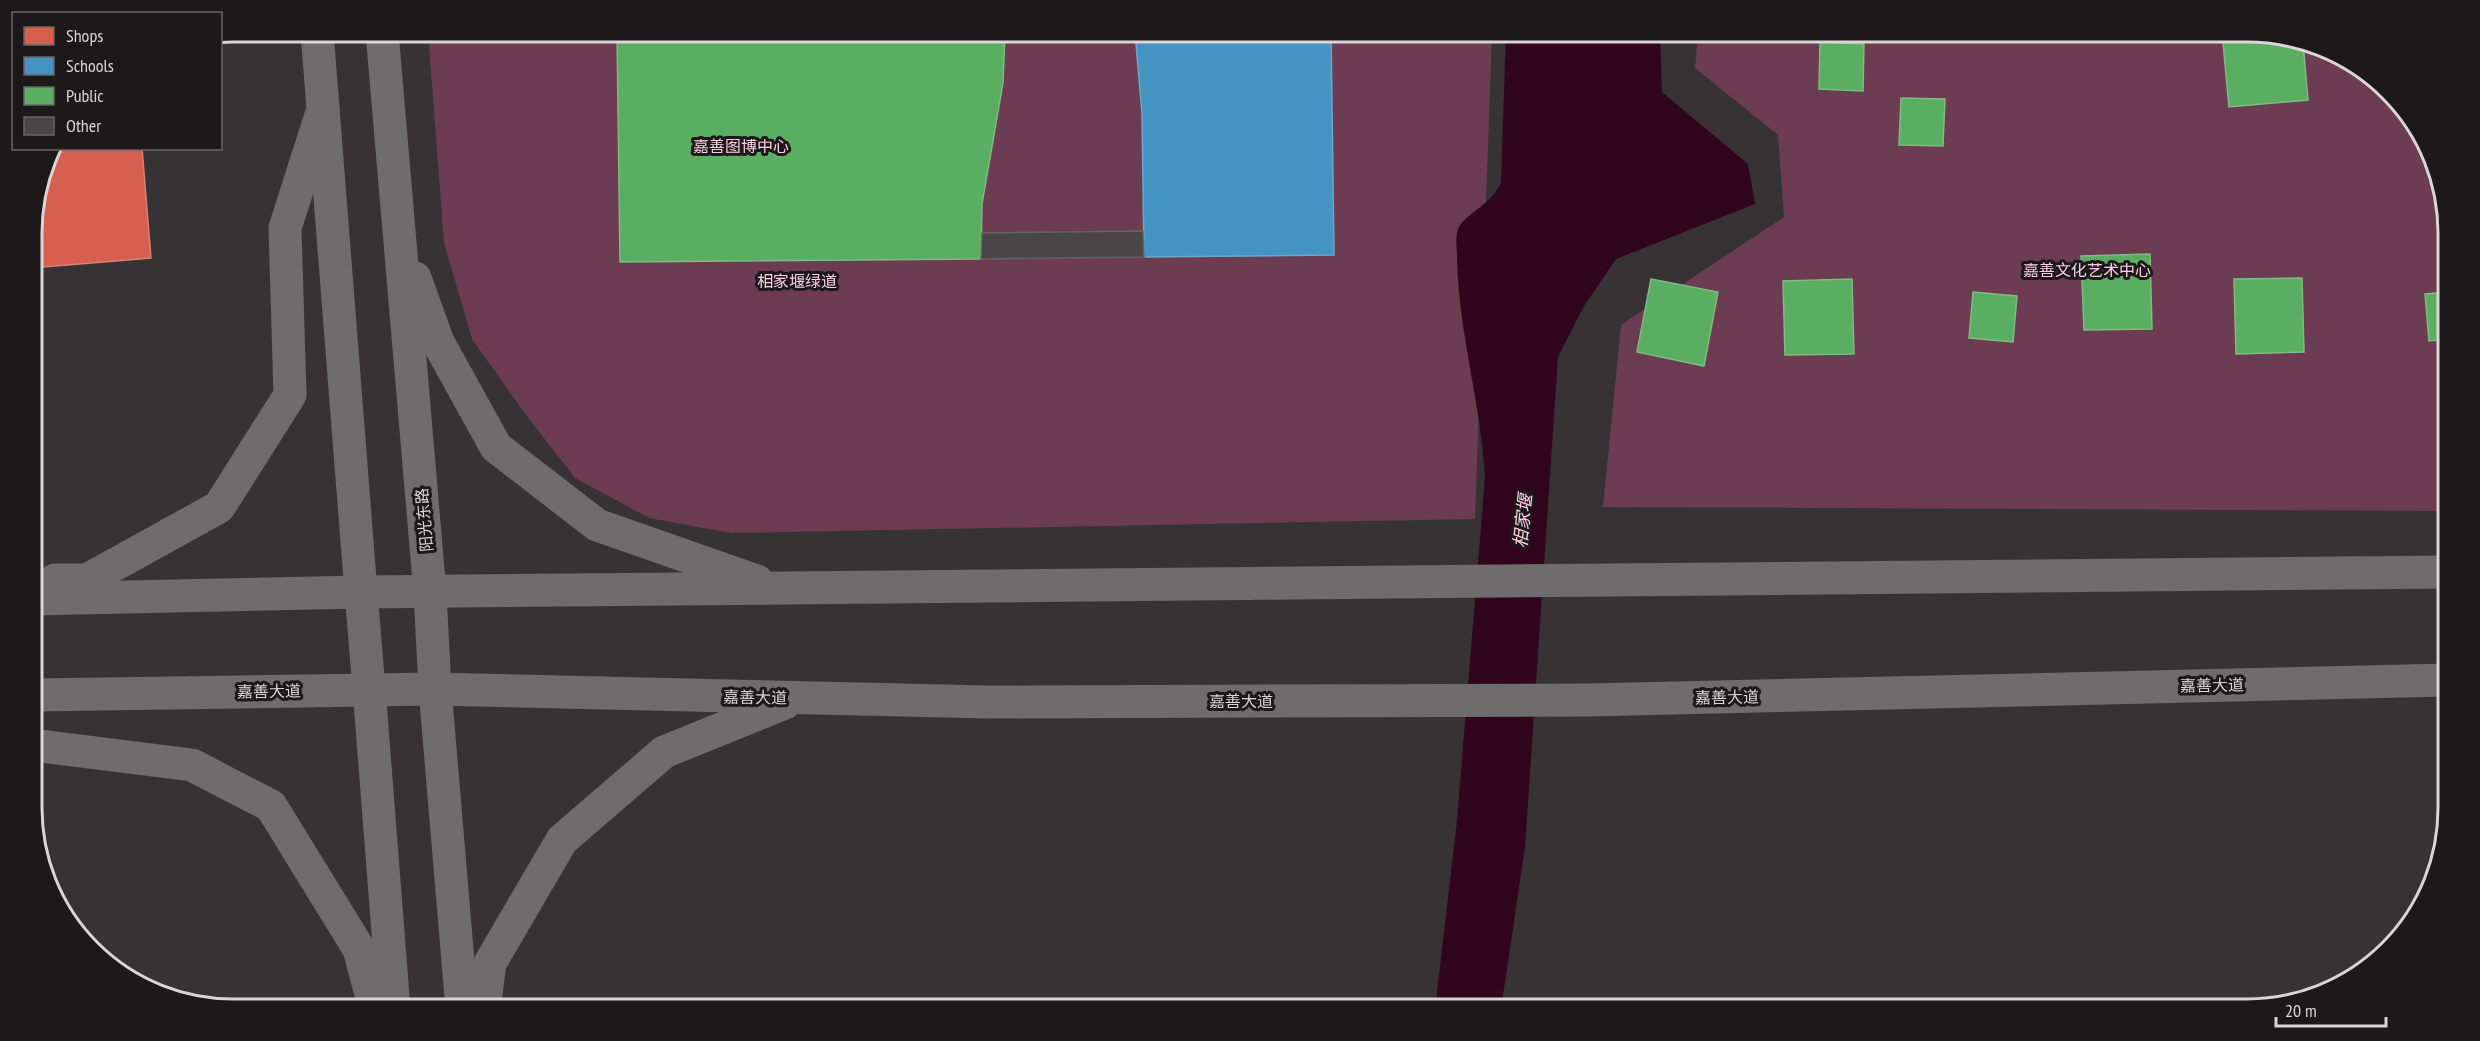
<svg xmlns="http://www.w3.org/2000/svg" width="2480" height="1041" viewBox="0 0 2480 1041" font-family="'PT Sans Narrow','Noto Sans SC',sans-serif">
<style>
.park{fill:#6c3c52}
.water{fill:#32051e}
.shops{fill:#d6604d;stroke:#d88376;stroke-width:1.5}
.schools{fill:#4393c3;stroke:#71a7c9;stroke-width:1.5}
.public{fill:#5aae61;stroke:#81ba84;stroke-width:1.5}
.building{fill:#4a4648;stroke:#676365;stroke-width:1.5}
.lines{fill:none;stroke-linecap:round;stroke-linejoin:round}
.minor{stroke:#6d6b6b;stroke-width:33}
.major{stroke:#6e6c6d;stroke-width:33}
.labels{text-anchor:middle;stroke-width:6;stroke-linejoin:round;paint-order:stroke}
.park-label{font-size:16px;fill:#fbcfe1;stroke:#1d191b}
.street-label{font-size:16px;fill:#dbd5d7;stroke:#1d191b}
.water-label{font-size:18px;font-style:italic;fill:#fdd1e3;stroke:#1d191b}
.rim{fill:none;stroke:#dbd5d7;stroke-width:3}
</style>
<rect width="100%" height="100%" fill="#373234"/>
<g class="park">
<polygon points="428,32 1492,32 1475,519 731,533 649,518 575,478 526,415 472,339 444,243"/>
<polygon points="1698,32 2247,32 2324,47 2407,111 2447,207 2448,511 1603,507 1621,325 1784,217 1778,135 1695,68"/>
</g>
<path class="water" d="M1506,32H1660L1662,92L1748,164L1755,204L1616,259L1584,306L1558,357L1525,847L1501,1009H1435L1457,821L1485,477C1481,403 1458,331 1457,257C1457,248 1455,237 1458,229C1465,213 1492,205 1501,182Z"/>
<polygon class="shops" points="51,148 142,148 151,258 32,268 32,220"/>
<polygon class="schools" points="1135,32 1331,32 1334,255 1144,257 1142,113"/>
<g class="public">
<polygon points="617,32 1005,32 1003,83 982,204 981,259 620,262"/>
<polygon points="2222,32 2247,32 2303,43 2308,100 2229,107"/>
<polygon points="1820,42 1864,44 1863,91 1819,89"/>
<polygon points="1901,98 1945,99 1943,146 1899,145"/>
<polygon points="2150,254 2152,329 2084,330 2081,256"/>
<polygon points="2302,278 2304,352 2236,354 2234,279"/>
<polygon points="1651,279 1718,292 1704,366 1637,352"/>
<polygon points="1852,279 1854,354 1785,355 1783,281"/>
<polygon points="1973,292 2017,296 2013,342 1969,338"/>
<polygon points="2447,292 2447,339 2429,341 2425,294"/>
</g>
<polygon class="building" points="1143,231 1144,257 981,259 982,233"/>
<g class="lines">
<polyline class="minor" points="361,592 369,689"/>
<g class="major">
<polyline points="317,32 361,592"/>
<polyline points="382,32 430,593 435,689 462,1009"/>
<polyline points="415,278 438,342 496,447 597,525 757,581"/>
<polyline points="55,580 87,580 219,507 290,395 285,228 323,109"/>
<polyline points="33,599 361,592 2448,572"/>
<polyline points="369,689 394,1009"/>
<polyline points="33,695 435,689 989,702 1588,700 2448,680"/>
<polyline points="33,745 192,765 271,806 359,949 375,1009"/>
<polyline points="484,1009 490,963 562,840 664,752 785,703"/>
</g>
</g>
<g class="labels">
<g class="park-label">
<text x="741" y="152">嘉善图博中心</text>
<text x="2087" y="276">嘉善文化艺术中心</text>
<text x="797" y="287">相家堰绿道</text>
</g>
<g class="street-label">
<text transform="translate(424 520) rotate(-95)" y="6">阳光东路</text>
<text transform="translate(2212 685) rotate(-1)" y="6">嘉善大道</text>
<text transform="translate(269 691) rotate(-1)" y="6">嘉善大道</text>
<text transform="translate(755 697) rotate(1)" y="6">嘉善大道</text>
<text transform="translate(1727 697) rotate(-1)" y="6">嘉善大道</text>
<text x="1241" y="707">嘉善大道</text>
</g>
<g class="water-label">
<text transform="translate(1523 521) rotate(-84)" y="6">相家堰</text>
</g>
</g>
<path d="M0 0H2480V1041H0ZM233 42H2247A191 191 0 0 1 2438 233V808A191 191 0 0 1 2247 999H233A191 191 0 0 1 42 808V233A191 191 0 0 1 233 42Z" fill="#1d191b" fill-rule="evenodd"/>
<path class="rim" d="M233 42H2247A191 191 0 0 1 2438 233V808A191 191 0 0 1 2247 999H233A191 191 0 0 1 42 808V233A191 191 0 0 1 233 42Z"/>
<rect x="12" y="12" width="210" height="138" fill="#1d191b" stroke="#696466" stroke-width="1.5"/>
<rect x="24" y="27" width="30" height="18" fill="#d6604d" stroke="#696466" stroke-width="1.5"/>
<text x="66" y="42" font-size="18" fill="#dbd5d7">Shops</text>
<rect x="24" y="57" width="30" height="18" fill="#4393c3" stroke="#696466" stroke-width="1.5"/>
<text x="66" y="72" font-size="18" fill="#dbd5d7">Schools</text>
<rect x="24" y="87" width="30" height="18" fill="#5aae61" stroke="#696466" stroke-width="1.5"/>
<text x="66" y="102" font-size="18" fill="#dbd5d7">Public</text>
<rect x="24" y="117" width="30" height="18" fill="#4a4648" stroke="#696466" stroke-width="1.5"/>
<text x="66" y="132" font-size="18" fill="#dbd5d7">Other</text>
<path d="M2276 1017v9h110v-9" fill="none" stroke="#dbd5d7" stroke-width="3"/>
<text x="2285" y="1017" font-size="18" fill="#dbd5d7" stroke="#1d191b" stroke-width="4.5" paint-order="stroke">20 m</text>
</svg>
